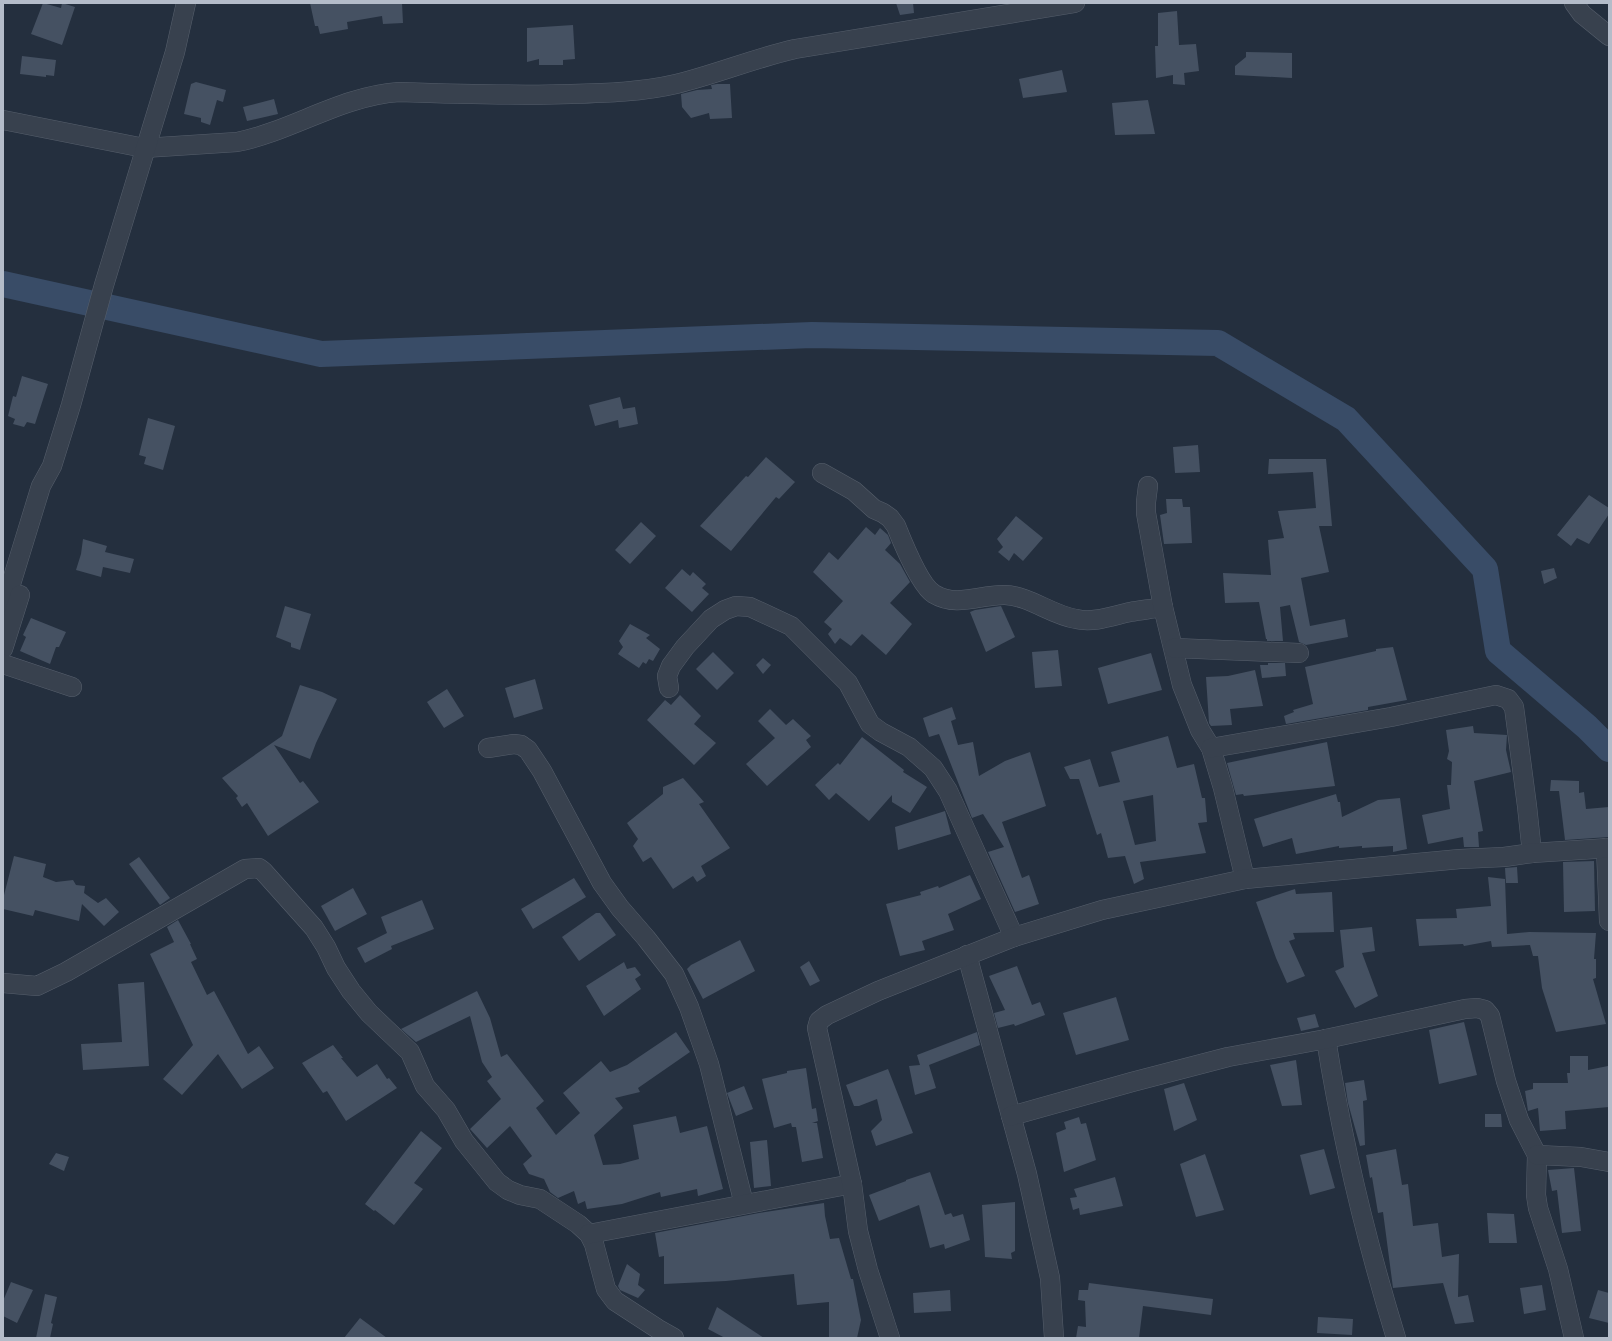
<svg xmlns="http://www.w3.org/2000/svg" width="1612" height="1341" viewBox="0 0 1612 1341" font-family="Helvetica,sans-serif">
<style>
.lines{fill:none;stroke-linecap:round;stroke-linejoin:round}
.river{stroke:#394c67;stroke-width:26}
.building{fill:#455162;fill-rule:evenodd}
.minor-casing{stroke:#565f6c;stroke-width:20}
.minor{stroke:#38414e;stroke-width:19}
</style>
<rect width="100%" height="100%" fill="#242f3e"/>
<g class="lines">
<polyline class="river" points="3,284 321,354 812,335 1218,343 1346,419 1485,569 1498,651 1587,727 1609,749"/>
</g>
<g class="building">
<polygon points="43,3 61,8 62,3 75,7 62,45 31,34"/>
<polygon points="310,3 402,3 403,23 383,24 382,16 347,22 348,29 320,34 318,26 315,26"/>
<polygon points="896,3 913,3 914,13 900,15"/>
<polygon points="1177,11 1179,45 1196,44 1199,71 1184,73 1185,85 1173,84 1173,75 1156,78 1155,46 1158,46 1158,13"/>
<polygon points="573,25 575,59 563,60 563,65 539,65 539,59 527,62 527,28"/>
<polygon points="1246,52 1292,53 1292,78 1235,75 1235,66 1246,57"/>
<polygon points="22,56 56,60 54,76 46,75 46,77 20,74"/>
<polygon points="1062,70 1067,92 1023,98 1019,79"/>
<polygon points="196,82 226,90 223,102 217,100 210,125 201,122 201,118 184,114 191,84"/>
<polygon points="717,84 730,84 732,118 710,119 709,113 691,118 682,107 681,94 697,90 712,89 711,85"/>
<polygon points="274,99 278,114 247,121 243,107"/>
<polygon points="1148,100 1155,134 1115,135 1112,103"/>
<polygon points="22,376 48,384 35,424 27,422 24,427 13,424 15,419 8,416 13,396 16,397"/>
<polygon points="620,397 623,409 635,407 638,424 619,428 618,420 595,426 589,405"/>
<polygon points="148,418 175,426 163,470 144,464 146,457 139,455"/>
<polygon points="1198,445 1200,472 1175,473 1173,447"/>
<polygon points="766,457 795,482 779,499 776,497 731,551 700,526 746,476 748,477"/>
<polygon points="1269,459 1326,459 1332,526 1319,526 1329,572 1301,578 1310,626 1345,619 1348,637 1306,645 1299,642 1290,605 1280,607 1283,641 1267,641 1267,639 1266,639 1259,602 1225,603 1223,573 1271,575 1268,540 1284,538 1278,511 1316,508 1313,472 1268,474"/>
<polygon points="1589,495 1609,508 1609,514 1589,544 1577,538 1571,546 1557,535"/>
<polygon points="1166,499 1182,499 1183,507 1190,507 1192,543 1164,544 1160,515 1167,513"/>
<polygon points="1016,516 1043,538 1023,561 1014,553 1009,561 998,552 1003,547 997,539"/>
<polygon points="641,522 656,536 630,564 615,550"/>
<polygon points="866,527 875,535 880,528 888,535 891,543 885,550 900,564 910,582 890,603 912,624 886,655 862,634 851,646 840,638 835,644 828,634 832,629 824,622 843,601 813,572 829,552 838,560"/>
<polygon points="83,539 107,546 105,552 134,559 130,573 103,567 101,577 76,570 81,554"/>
<polygon points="1554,568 1557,578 1544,584 1541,571"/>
<polygon points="682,569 690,576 693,572 706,584 702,588 709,594 692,612 665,588"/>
<polygon points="285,606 311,614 300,650 291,647 291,643 276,637"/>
<polygon points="1001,606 1015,637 986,652 970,612 975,610"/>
<polygon points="31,618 66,632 59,647 56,647 50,664 20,651 26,637 23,635"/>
<polygon points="630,624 650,635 646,638 660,649 653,661 649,659 646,664 643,662 639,668 618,654 623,647 619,641"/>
<polygon points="1393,647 1407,700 1368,707 1368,710 1286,724 1284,716 1294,712 1293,710 1313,704 1305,667 1376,651 1376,649"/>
<polygon points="1058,650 1062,686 1035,688 1032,652"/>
<polygon points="713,652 734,673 717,690 696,669"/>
<polygon points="1151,653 1162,690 1108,704 1098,668"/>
<polygon points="763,658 771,665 763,674 756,665"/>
<polygon points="1268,663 1285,663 1286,676 1262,678 1260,665 1268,665"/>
<polygon points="1255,670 1263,706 1230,709 1232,725 1211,726 1209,723 1206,677 1228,676"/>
<polygon points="535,679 543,709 514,718 505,688"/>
<polygon points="300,685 322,692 337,699 316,743 310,759 274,745 300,783 303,781 319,802 268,836 247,803 242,807 236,798 238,796 222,778 282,736"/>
<polygon points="447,689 464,716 444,728 427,702"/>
<polygon points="680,695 701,716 694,724 716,743 694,765 647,720 665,700 671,705"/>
<polygon points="952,707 956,719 951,721 958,745 973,742 979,776 1005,761 1030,752 1046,806 1002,822 1022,878 1029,875 1039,904 1015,912 988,852 1004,847 983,814 972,818 939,734 929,737 923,718"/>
<polygon points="770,709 786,725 793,719 811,736 806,740 811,747 767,786 746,764 775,738 758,721"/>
<polygon points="1473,726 1474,733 1507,735 1506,750 1511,772 1474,781 1483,831 1478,832 1479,847 1464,847 1463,837 1428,844 1422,815 1450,809 1447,785 1451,785 1452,762 1447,759 1449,751 1446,730"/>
<path d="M1168,736L1177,768L1194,764L1202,798H1205L1207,822L1198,823L1206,853L1140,862L1144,879L1134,884L1125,856L1108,858L1101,833L1097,835L1079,779H1070L1064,767L1090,759L1099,787L1120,782L1111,752ZM1153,795L1156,841L1135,845L1123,801Z"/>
<polygon points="862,737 904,770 903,772 927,787 910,813 892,802 892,795 869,821 836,793 829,800 815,785 838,763 840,765"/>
<polygon points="1327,742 1335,786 1244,796 1243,794 1236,795 1227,763"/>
<polygon points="683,778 704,802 699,804 730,848 701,866 706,876 697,882 693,876 673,889 651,857 643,862 633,846 638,839 627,823 663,794 663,787"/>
<polygon points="1551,780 1579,781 1579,793 1584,792 1586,809 1609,807 1609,837 1565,840 1559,791 1550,791"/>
<polygon points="1336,794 1338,802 1340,802 1342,817 1378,800 1400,798 1407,849 1393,852 1393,846 1362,848 1362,846 1339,848 1339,846 1296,854 1292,838 1263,847 1254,819"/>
<polygon points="945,811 951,834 898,850 895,827"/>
<polygon points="14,856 46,864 43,877 56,882 73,880 76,885 85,886 84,893 98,903 106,898 119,912 104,926 82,904 79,921 35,910 33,916 3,909 3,899"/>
<polygon points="139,857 170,898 160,905 129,864"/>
<polygon points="1594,861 1595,911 1564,912 1563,862"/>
<polygon points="1517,867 1518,883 1506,883 1505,868"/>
<polygon points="970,875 981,899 948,914 954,930 922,941 925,950 900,956 886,904 921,895 920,892 938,886 939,888"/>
<polygon points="1488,877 1505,879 1507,934 1529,932 1596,933 1594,959 1596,959 1596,978 1593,979 1606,1024 1556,1032 1542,988 1538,956 1533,956 1530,945 1492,947 1491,941 1464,946 1463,944 1419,946 1416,919 1457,918 1456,909 1491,906"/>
<polygon points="574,878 586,897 533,929 521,909"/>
<polygon points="353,888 367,914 335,931 321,906"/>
<polygon points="1295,889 1296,894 1332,892 1334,932 1293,933 1295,939 1289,941 1305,976 1287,983 1276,958 1256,902"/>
<polygon points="422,900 434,929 391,946 392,949 365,963 357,948 387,933 381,917"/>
<polygon points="596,913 600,913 616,935 579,961 562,937"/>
<polygon points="178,920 191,944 190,944 197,959 191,962 207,995 214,991 248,1054 259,1046 274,1068 242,1089 218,1054 182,1095 163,1079 193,1045 150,954 174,942 167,927"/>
<polygon points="1372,927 1375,951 1362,953 1378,996 1355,1008 1335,971 1344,967 1340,930"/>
<polygon points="740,940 755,971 703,999 687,969 691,965"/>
<polygon points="809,961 820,981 810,986 800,967"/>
<polygon points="624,962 627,969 635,967 641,975 635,979 641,989 604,1016 586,986"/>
<polygon points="1017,966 1032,1005 1040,1002 1045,1015 1015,1026 1014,1024 998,1028 994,1013 1005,1010 989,976"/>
<polygon points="144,982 149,1066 83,1070 81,1044 122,1042 118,984"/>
<polygon points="477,991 490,1018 501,1057 507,1054 544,1101 536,1108 556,1135 580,1113 563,1093 601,1061 610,1072 627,1065 676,1032 690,1052 638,1088 640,1092 615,1098 623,1108 594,1135 603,1165 620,1164 639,1159 633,1125 676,1116 680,1133 707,1126 723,1189 698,1196 697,1189 661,1197 660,1192 622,1204 587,1209 585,1201 578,1204 574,1191 558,1198 550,1192 544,1179 529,1174 523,1164 532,1156 510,1126 487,1148 470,1129 501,1099 487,1081 492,1077 482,1062 470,1016 416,1042 401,1029"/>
<polygon points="1116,997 1129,1040 1076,1055 1063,1013"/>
<polygon points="1315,1014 1319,1027 1301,1031 1297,1018"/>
<polygon points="1464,1022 1477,1075 1439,1084 1429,1030"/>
<polygon points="977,1032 980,1045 929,1065 936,1088 915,1095 909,1066 920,1065 917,1055"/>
<polygon points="333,1045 343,1058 341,1058 357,1077 377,1064 387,1079 389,1078 397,1088 346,1121 327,1091 323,1093 302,1063"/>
<polygon points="1570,1056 1588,1056 1588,1070 1608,1066 1609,1107 1565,1111 1566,1129 1540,1131 1538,1108 1528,1111 1525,1091 1533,1089 1533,1083 1568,1083 1567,1073 1570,1073"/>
<polygon points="1296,1060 1302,1105 1282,1106 1270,1065"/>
<polygon points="806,1068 812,1109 816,1108 818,1121 812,1123 817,1123 823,1158 802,1162 796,1127 792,1127 791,1123 774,1128 762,1079 787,1073 787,1071"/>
<polygon points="888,1069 913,1133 876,1146 871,1131 882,1120 877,1099 859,1106 854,1106 846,1085"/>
<polygon points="1364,1080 1367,1100 1363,1101 1365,1145 1360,1146 1348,1103 1345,1083"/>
<polygon points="1184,1083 1197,1120 1174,1131 1164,1089"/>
<polygon points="744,1086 753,1109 736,1116 727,1093"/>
<polygon points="1485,1114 1501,1114 1502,1127 1485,1127"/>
<polygon points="1079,1117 1081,1124 1086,1123 1096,1160 1064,1172 1056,1133 1066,1129 1064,1122"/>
<polygon points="421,1131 442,1148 414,1183 423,1189 394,1225 375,1210 374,1211 365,1204"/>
<polygon points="767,1140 771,1186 754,1188 750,1142"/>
<polygon points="1324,1149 1335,1188 1310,1195 1300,1155"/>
<polygon points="1396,1149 1402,1185 1408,1184 1413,1226 1438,1223 1442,1257 1459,1254 1458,1297 1468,1295 1474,1322 1455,1324 1443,1283 1393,1288 1383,1212 1378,1213 1372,1177 1370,1178 1366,1155"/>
<polygon points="56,1153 69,1157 64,1171 49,1164"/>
<polygon points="1205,1154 1224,1210 1196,1217 1180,1164"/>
<polygon points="1574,1168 1581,1231 1562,1233 1557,1190 1552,1191 1548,1170"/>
<polygon points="930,1172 945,1215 951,1213 953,1217 963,1214 970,1240 945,1249 944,1244 930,1248 919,1205 879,1221 869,1195 906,1181 906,1180"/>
<polygon points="1115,1177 1123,1206 1080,1215 1079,1208 1073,1210 1070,1198 1077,1197 1074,1189"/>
<polygon points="1015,1202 1015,1251 1011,1253 1012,1259 985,1257 982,1205"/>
<polygon points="824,1203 825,1216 830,1239 839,1238 851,1279 853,1279 861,1320 857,1338 829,1338 829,1302 797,1305 794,1274 726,1281 664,1284 664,1256 659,1257 655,1233 759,1213"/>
<polygon points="1487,1213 1514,1214 1517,1243 1489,1243"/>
<polygon points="627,1264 640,1274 638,1285 645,1290 638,1298 620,1290 618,1286"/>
<polygon points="11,1282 33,1290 17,1323 3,1316 3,1301"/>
<polygon points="1089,1283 1213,1299 1211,1315 1143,1306 1139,1338 1076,1338 1078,1326 1086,1327 1085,1301 1078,1300 1079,1290 1088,1290"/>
<polygon points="1542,1285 1546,1310 1524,1314 1520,1288"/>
<polygon points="950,1290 951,1311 914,1313 913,1293"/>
<polygon points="1598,1290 1609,1293 1609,1323 1589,1318"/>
<polygon points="45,1294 57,1297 51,1323 53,1324 50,1338 36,1338"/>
<polygon points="717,1307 764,1338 725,1338 708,1329"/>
<polygon points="1318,1317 1353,1319 1352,1335 1317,1333"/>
<polygon points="360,1318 387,1338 344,1338"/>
</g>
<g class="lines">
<g class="minor-casing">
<g id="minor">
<polyline points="1574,3 1582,14 1609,36"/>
<path d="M3,120L144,148L237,142C292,131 341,96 399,92C456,94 514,96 571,94C606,93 642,92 676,84C717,74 755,58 795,49L1075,3"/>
<path d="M822,473L854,491L874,509L883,513L890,518L896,526C902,541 920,586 934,594C957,608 981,594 1005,595C1030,596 1051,615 1076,619C1094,623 1112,616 1130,612C1141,610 1152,609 1163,607"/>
<polyline points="1148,486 1146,502 1146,513 1163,607 1182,685 1200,730 1211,748 1223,788 1245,879"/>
<polyline points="3,610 41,486 52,466 71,405 104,285 175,52 186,3"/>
<polyline points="1174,648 1299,653"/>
<polyline points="3,649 20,595"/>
<polyline points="3,664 72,687"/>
<polyline points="669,688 667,676 671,666 685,647 711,619 725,610 736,606 750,607 791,626 848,683 870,724 881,732 909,747 933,768 948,791 1014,937"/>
<polyline points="488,748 514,744 521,745 528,750 542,771 602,883 620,908 646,938 674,974 689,1007 709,1064 744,1204"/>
<polyline points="1211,748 1391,717 1496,695 1508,699 1514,707 1527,806 1532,853"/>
<polyline points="1606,848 1609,921"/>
<polyline points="967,955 1027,1174 1050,1278 1054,1338"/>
<polyline points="3,983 37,986 66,972 245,869 259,868 263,871 314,928 326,947 336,968 351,991 369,1013 410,1052 425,1086 446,1110 464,1141 497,1182 508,1190 520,1195 540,1199 578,1224 589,1234 594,1244 606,1289 615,1301 658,1329 674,1338"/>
<path d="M1326,1039C1342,1140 1366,1240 1396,1338"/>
<polyline points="1011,1116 1132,1082 1228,1057 1326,1039 1465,1009 1477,1008 1485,1010 1490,1016 1506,1081 1519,1120 1537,1155 1536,1195 1538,1208 1558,1269 1574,1338"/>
<polyline points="1537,1155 1581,1157 1609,1162"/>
<polyline points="589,1234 852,1184"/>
<polyline points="890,1338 868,1270 858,1231 852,1184 817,1028 819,1021 827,1015 878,991 1014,937 1102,910 1245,879 1460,859 1504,857 1532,853 1609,848"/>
</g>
</g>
<use href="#minor" class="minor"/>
</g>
<rect width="1612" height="1341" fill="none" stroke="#b4bcc9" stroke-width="8"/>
</svg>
